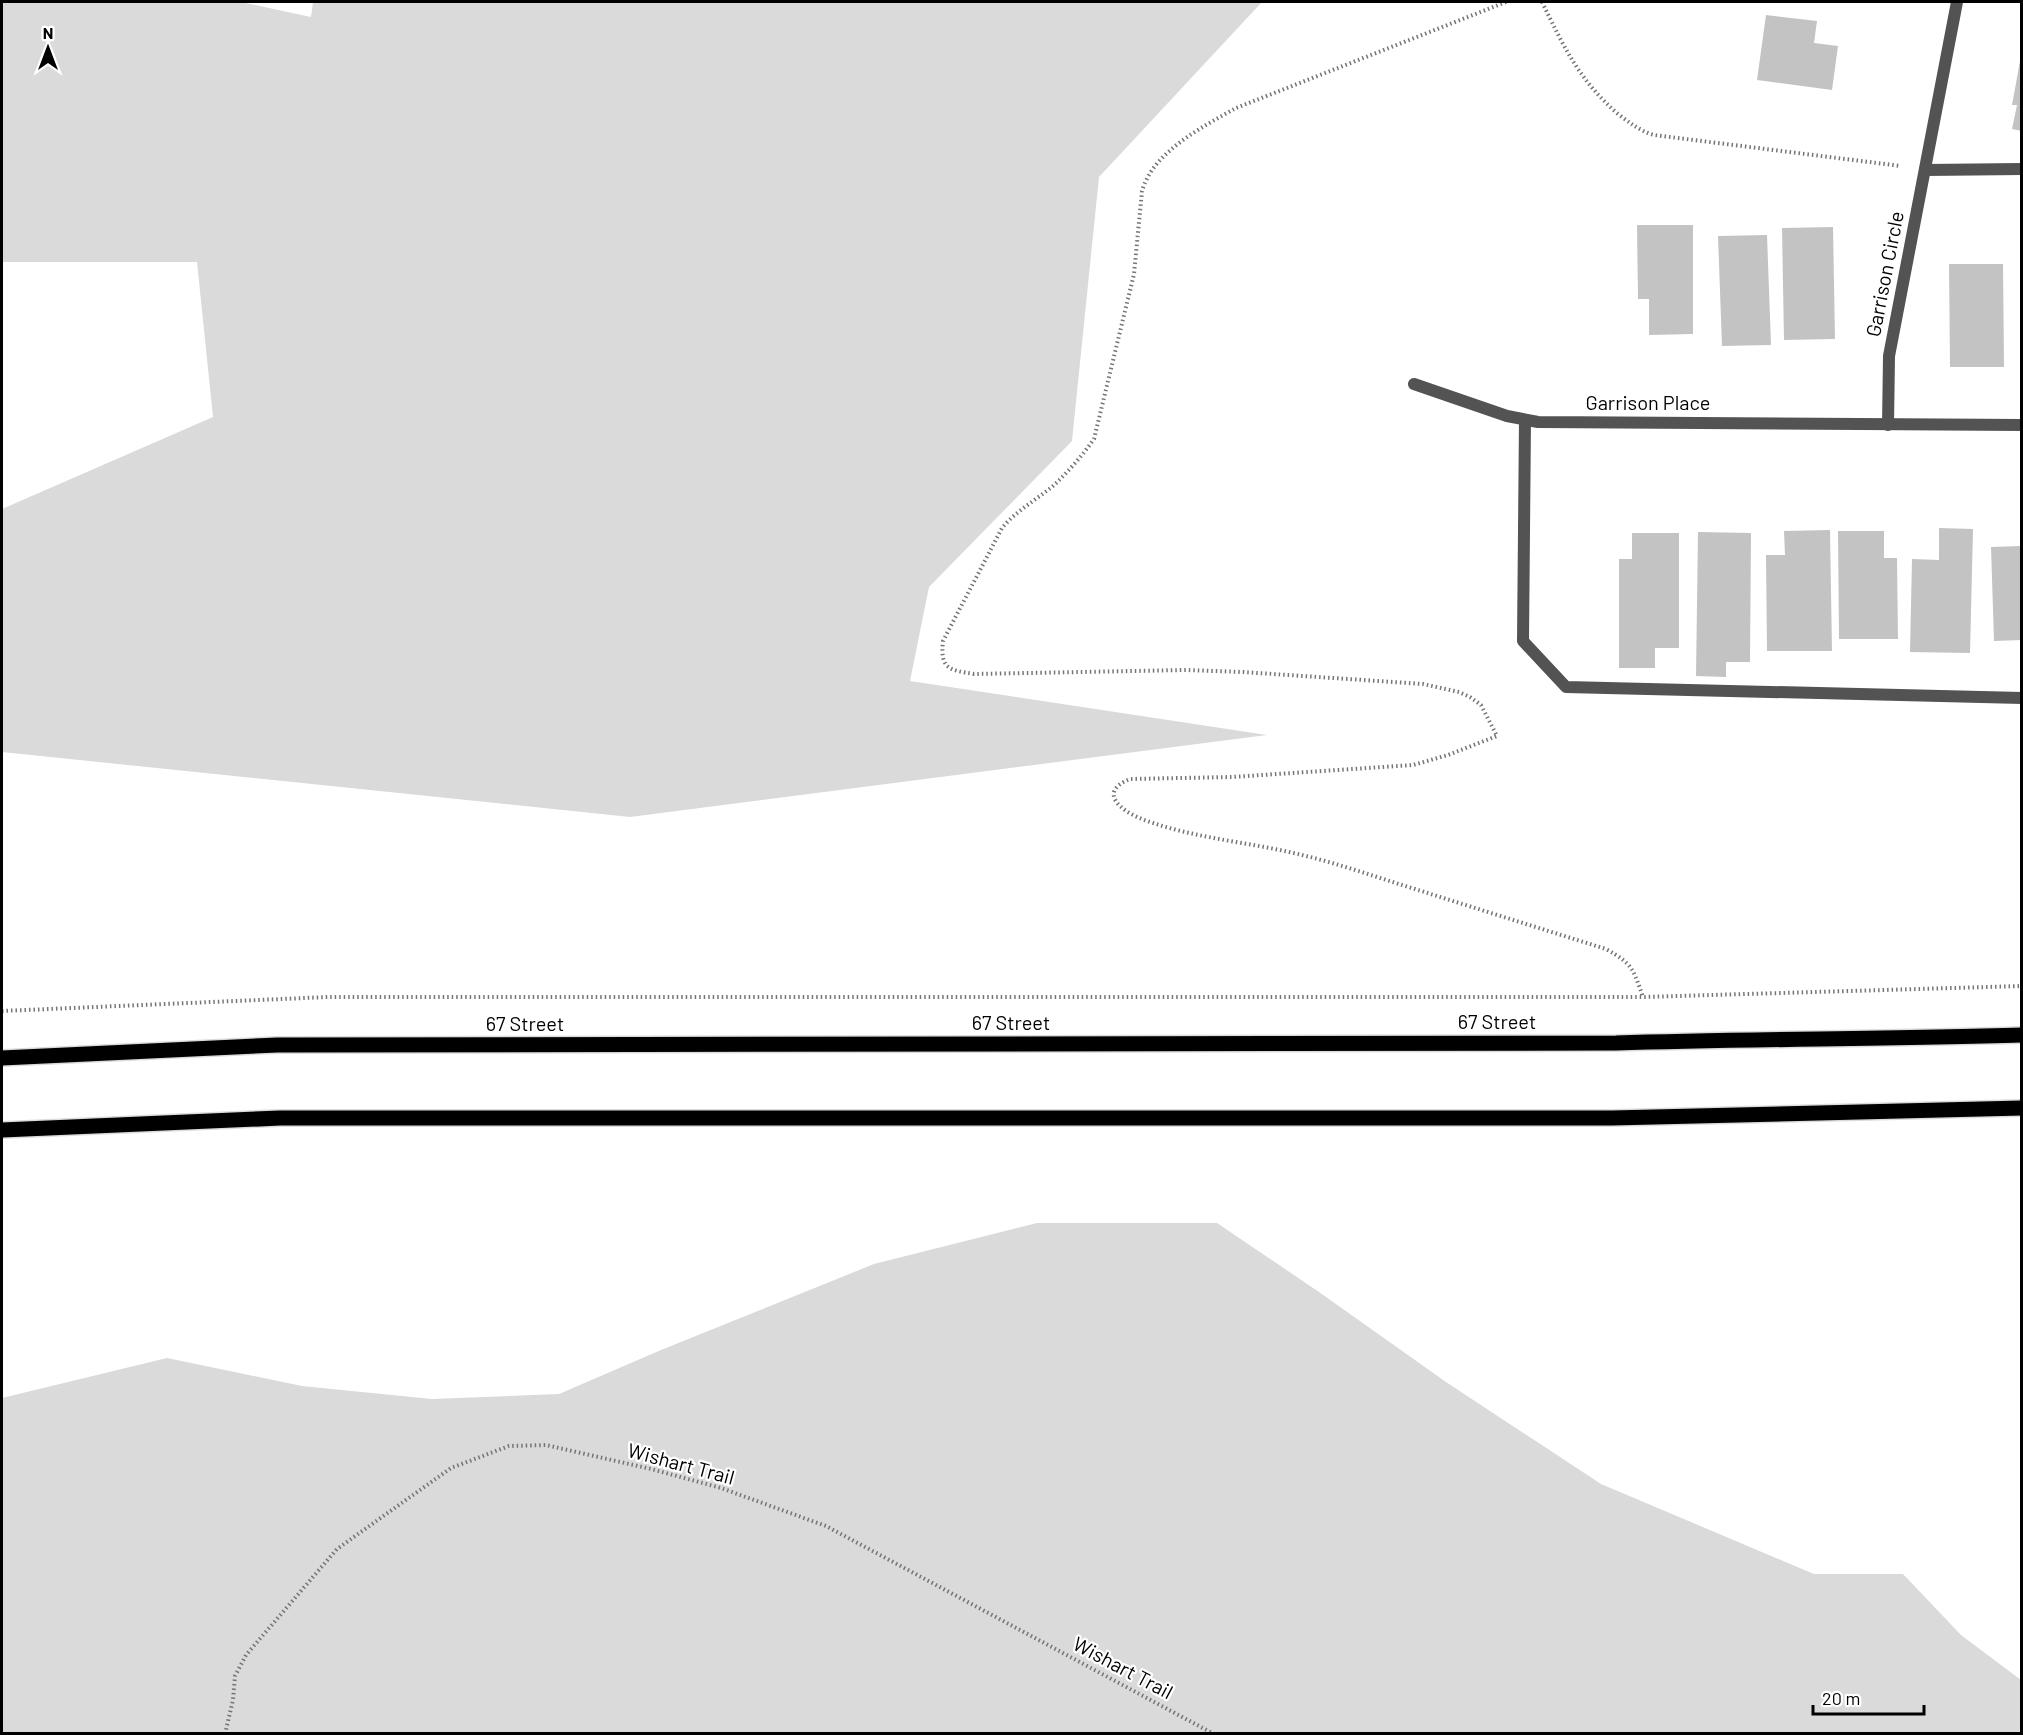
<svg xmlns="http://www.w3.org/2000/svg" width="2023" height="1735" viewBox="0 0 2023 1735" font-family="Barlow,sans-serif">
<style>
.green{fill:#dadada}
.building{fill:#c3c3c3}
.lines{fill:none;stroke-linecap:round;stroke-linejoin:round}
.primary-casing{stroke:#dbdbdb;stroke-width:18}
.path{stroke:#757575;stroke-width:4;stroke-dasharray:1.5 3;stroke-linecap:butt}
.lane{stroke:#535353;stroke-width:12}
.street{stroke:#535353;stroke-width:12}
.primary{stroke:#000;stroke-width:15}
.labels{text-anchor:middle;stroke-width:4.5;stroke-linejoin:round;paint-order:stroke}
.street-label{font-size:20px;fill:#000;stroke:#fff}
</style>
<rect width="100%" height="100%" fill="#fff"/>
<g class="green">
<polygon points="2,2 241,2 311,17 313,2 1262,2 1099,177 1072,441 929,587 910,681 1267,735 630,817 2,752 2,509 213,417 197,262 2,262"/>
<polygon points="1037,1223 1217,1223 1319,1292 1446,1382 1601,1484 1814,1574 1903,1574 1961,1635 2021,1680 2021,1733 2,1733 2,1398 167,1358 302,1386 432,1399 559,1394 661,1350 874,1264"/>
</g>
<g class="building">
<polygon points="1766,15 1817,21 1814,43 1838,46 1832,90 1757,80"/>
<polygon points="2020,61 2022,61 2022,131 2012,129 2017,105 2012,105"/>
<polygon points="1637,225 1693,225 1693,334 1649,335 1649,299 1638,299"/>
<polygon points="1833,227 1835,339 1784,340 1782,228"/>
<polygon points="1767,235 1771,345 1722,346 1718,236"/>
<polygon points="1949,264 2003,264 2004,367 1950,367"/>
<polygon points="1939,528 1973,529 1970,653 1910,652 1912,559 1939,560"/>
<polygon points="1830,530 1832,651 1767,651 1766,555 1785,555 1784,531"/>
<polygon points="1838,531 1884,531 1884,558 1897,558 1898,639 1839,639"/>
<polygon points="1698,532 1751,533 1750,662 1726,662 1726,677 1696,676"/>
<polygon points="1632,533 1679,533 1679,648 1655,648 1655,668 1619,668 1619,559 1632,559"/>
<polygon points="2022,546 2022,640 1994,641 1991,547"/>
</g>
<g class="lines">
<g class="primary-casing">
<g id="primary">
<path d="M2,1058L277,1045L1616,1043C1751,1039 1886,1039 2022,1035"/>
<polyline points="2,1130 280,1118 1612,1118 2022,1108"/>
</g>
</g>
<g class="path">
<path d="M1506,2L1236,108C1202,127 1153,152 1142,191L1134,274L1094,439C1082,456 1068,472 1053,486C1036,500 1016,511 1002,528L943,641C940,669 949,670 974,674L1186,670L1243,672L1423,684L1459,692L1470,697L1481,705L1497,736L1448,755L1413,765L1232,777L1130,779C1097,792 1121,811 1142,819C1194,839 1252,842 1306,856C1343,865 1379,878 1415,889C1478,909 1542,929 1606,949C1633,964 1633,969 1643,997"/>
<path d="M1542,2C1564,47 1579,80 1618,114C1630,123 1640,131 1654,135L1901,166"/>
<polyline points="2,1011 328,997 1643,997 2022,986"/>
<polyline points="2022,1363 2022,1395"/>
<polyline points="225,1734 233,1700 235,1676 246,1655 337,1549 451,1468 509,1446 546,1445 651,1469 721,1488 826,1526 1214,1734"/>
</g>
<g class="lane">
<polyline points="1925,170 2022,169"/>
<polyline points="1525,420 1523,641 1566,687 2022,698"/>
</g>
<g class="street">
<polyline points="1414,384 1507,416 1538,422 2022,425"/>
<polyline points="1888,425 1889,356 1957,2"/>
</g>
<use href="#primary" class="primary"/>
</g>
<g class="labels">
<g class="street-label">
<text transform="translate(1885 274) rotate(-79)" y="7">Garrison Circle</text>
<text x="1648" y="410">Garrison Place</text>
<text x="1497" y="1029">67 Street</text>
<text x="1011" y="1030">67 Street</text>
<text x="525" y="1031">67 Street</text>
<text transform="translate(681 1464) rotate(15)" y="7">Wishart Trail</text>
<text transform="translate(1123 1668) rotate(28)" y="7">Wishart Trail</text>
</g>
</g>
<rect width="2023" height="1735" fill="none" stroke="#000000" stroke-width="6"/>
<g transform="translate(48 48)" stroke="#ffffff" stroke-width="4.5" paint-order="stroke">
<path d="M0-4.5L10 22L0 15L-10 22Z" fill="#000000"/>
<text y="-9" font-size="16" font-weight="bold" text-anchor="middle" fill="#000000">N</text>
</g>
<path d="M1813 1705v9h111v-9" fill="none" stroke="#000000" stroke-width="3"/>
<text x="1822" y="1705" font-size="18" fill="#000000" stroke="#ffffff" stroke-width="4.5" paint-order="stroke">20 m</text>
</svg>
